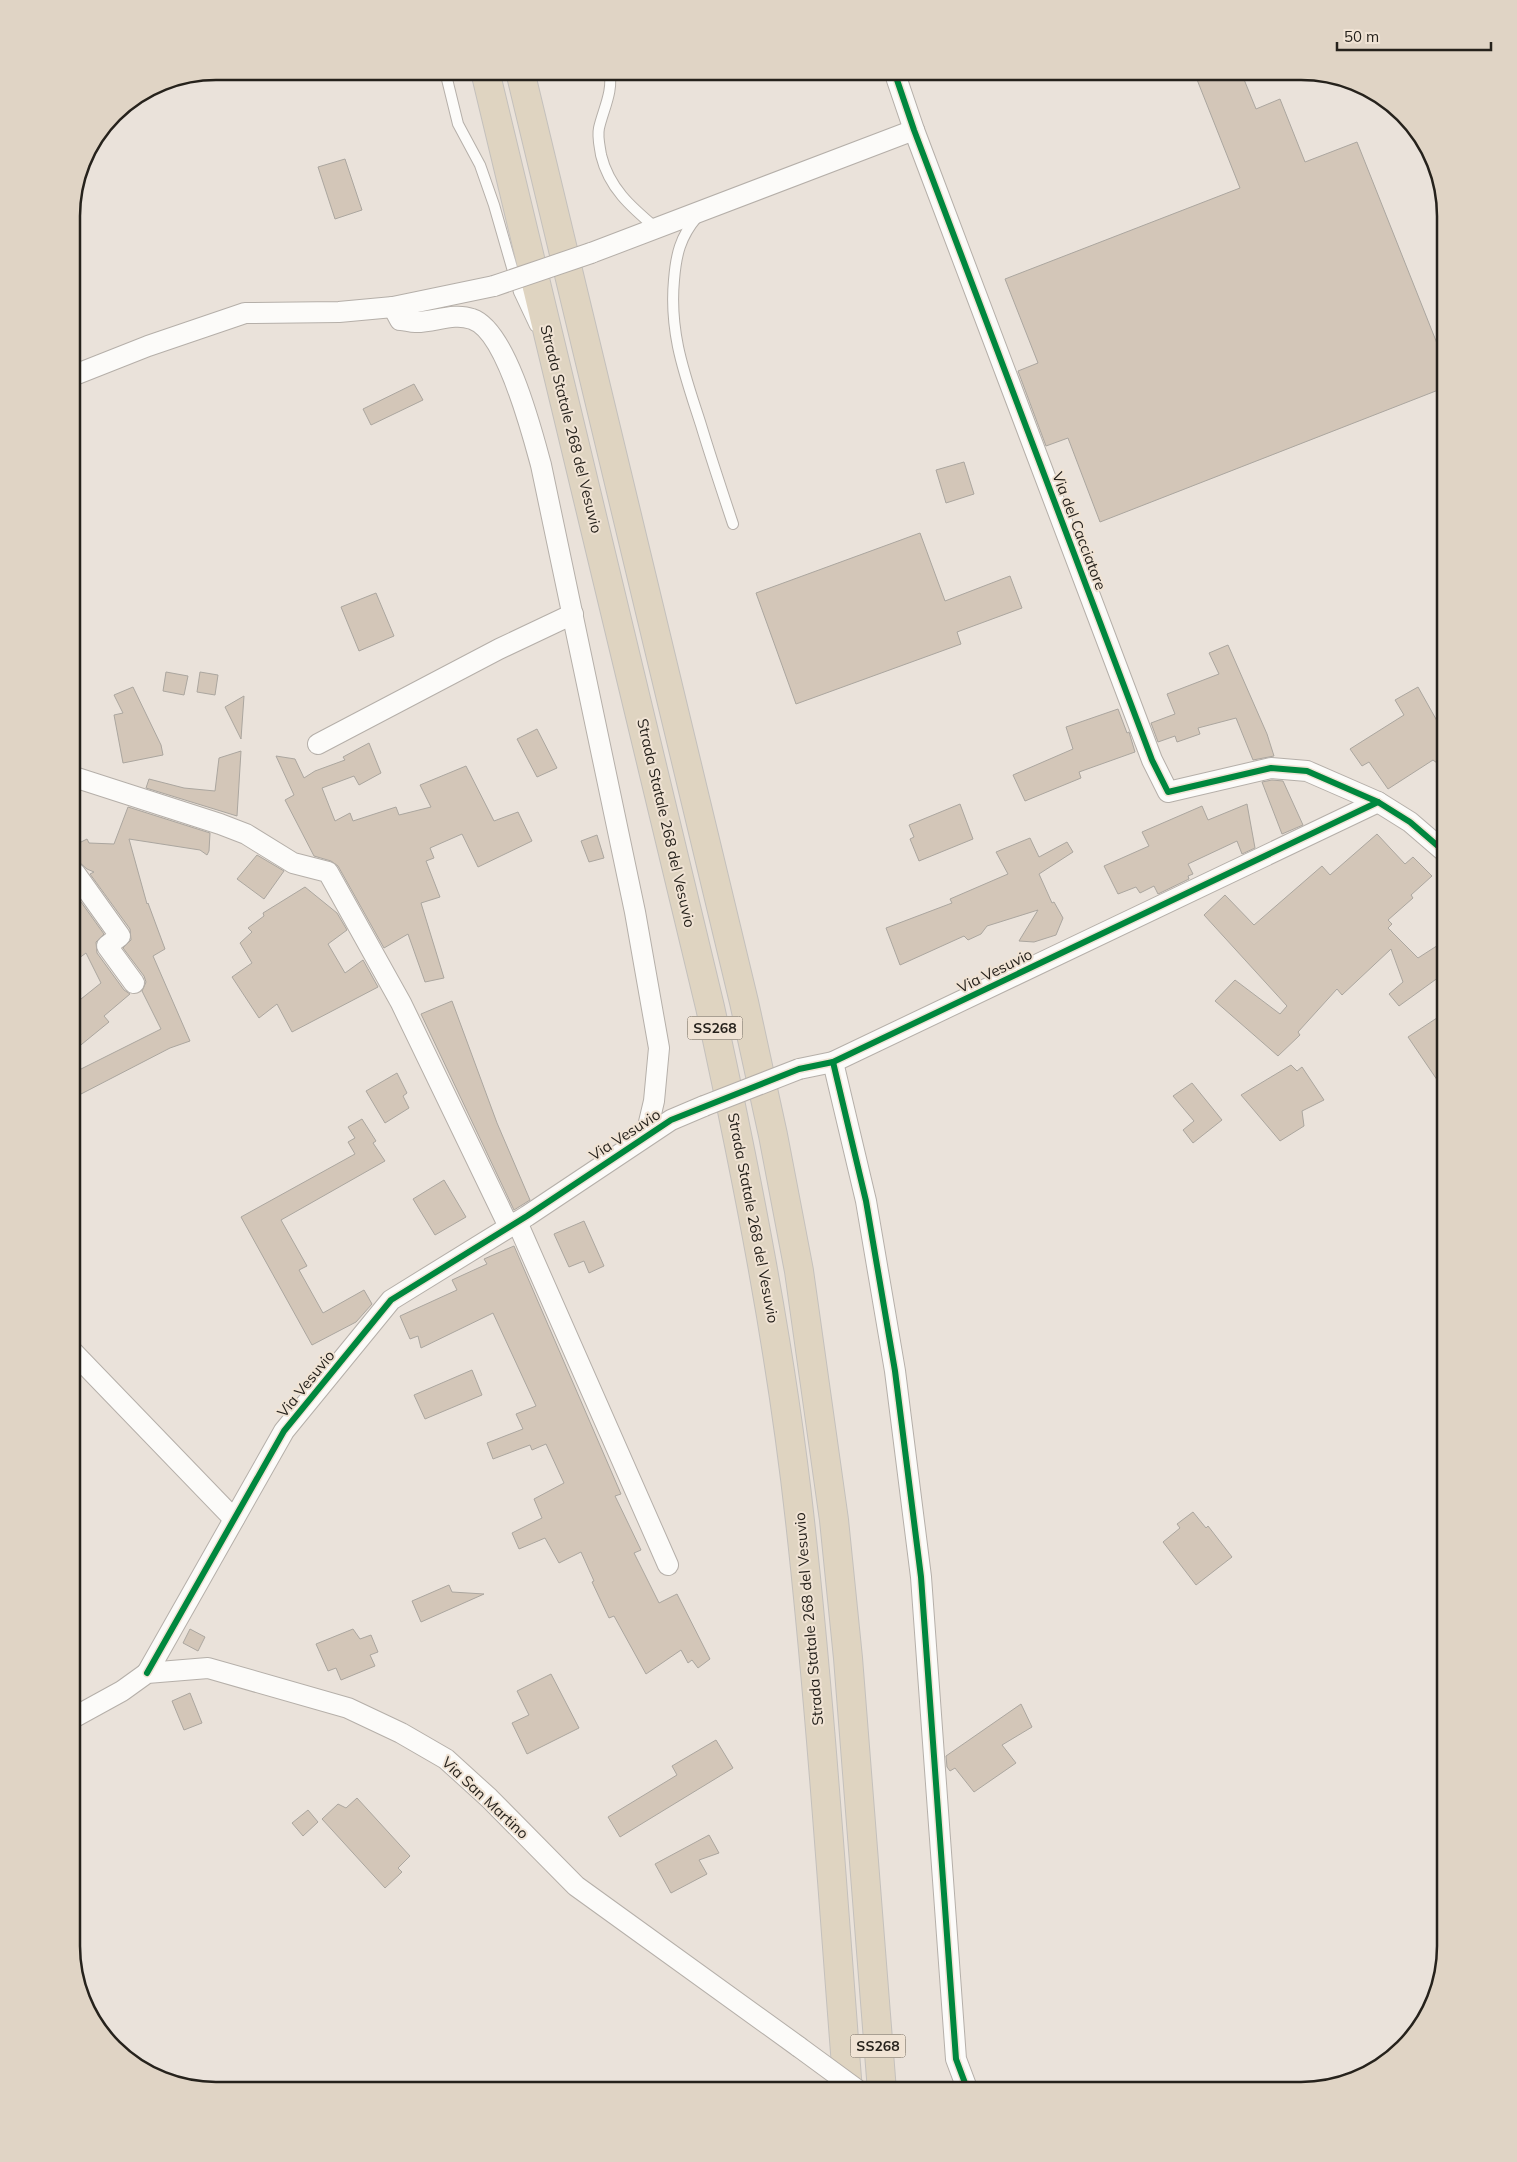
<svg xmlns="http://www.w3.org/2000/svg" width="1517" height="2162" viewBox="0 0 1517 2162" font-family="Mulish,sans-serif">
<style>
.building{fill:#d3c6b8;stroke:#aba69f}
.lines{fill:none;stroke-linecap:round;stroke-linejoin:round}
.lane-casing{stroke:#b5afa9;stroke-width:12}
.street-casing{stroke:#b5afa9;stroke-width:22}
.highway-casing{stroke:#c4c0bc;stroke-width:30}
.lane{stroke:#fcfbf9;stroke-width:10}
.street{stroke:#fcfbf9;stroke-width:20}
.highway{stroke:#dfd4c1;stroke-width:28}
.street-bridge-casing{stroke:#b5afa9;stroke-width:22;stroke-linecap:butt}
.street-bridge{stroke:#fcfbf9;stroke-width:20}
.cycleway-casing{stroke:#f0e3d4;stroke-width:9}
.cycleway{stroke:#00873e;stroke-width:6}
.labels{text-anchor:middle;stroke-width:4;stroke-linejoin:round;paint-order:stroke}
.shield{fill:#f0e3d4;stroke:#635c53;stroke-width:1}
.shield-label{font-size:14px;font-weight:bold;fill:#26221c}
.street-label{font-size:15px;fill:#26221c;stroke:#f0e3d4}
.rim{fill:none;stroke:#26221c;stroke-width:2.5}
</style>
<rect width="100%" height="100%" fill="#eae2da"/>
<g class="building">
<polygon points="1194,72 1241,72 1256,109 1280,99 1305,162 1357,142 1446,366 1446,387 1100,522 1068,438 1046,446 1018,371 1038,363 1005,279 1240,188"/>
<polygon points="345,159 362,210 335,219 318,167"/>
<polygon points="414,384 423,400 371,425 363,409"/>
<polygon points="964,462 974,494 946,503 936,470"/>
<polygon points="920,533 945,601 1010,576 1022,608 957,632 961,644 796,704 756,593"/>
<polygon points="376,593 394,636 359,651 341,607"/>
<polygon points="1228,645 1267,734 1274,756 1253,760 1236,718 1198,728 1200,734 1177,742 1175,736 1158,742 1151,723 1175,714 1167,694 1219,674 1209,653"/>
<polygon points="166,672 188,676 184,695 163,691"/>
<polygon points="200,672 218,675 215,695 197,692"/>
<polygon points="133,687 161,745 163,755 123,763 114,715 123,713 114,695"/>
<polygon points="1418,687 1441,728 1439,730 1446,742 1446,757 1437,763 1433,760 1388,789 1369,762 1362,766 1350,749 1404,715 1395,700"/>
<polygon points="244,696 241,739 225,707"/>
<polygon points="1118,709 1127,733 1129,732 1135,752 1079,772 1081,778 1025,801 1013,775 1073,749 1066,727"/>
<polygon points="537,729 557,768 537,777 517,739"/>
<polygon points="369,743 381,773 359,785 354,776 322,788 335,821 350,813 353,821 396,807 399,815 431,807 420,785 466,766 494,821 518,812 532,841 478,867 462,834 430,848 434,858 426,861 440,897 421,903 444,978 425,982 408,934 384,948 338,866 331,861 314,856 285,800 294,795 276,756 295,759 304,778 315,771 345,760 343,757"/>
<polygon points="241,751 237,816 146,788 149,779 184,788 215,791 219,758"/>
<polygon points="1272,780 1283,781 1303,825 1282,834 1262,782"/>
<polygon points="960,804 973,839 919,861 910,839 914,837 909,825"/>
<polygon points="1247,804 1255,848 1242,854 1237,841 1188,864 1193,874 1188,876 1189,879 1158,894 1154,886 1140,893 1136,887 1118,894 1104,866 1149,846 1142,832 1202,806 1208,820"/>
<polygon points="128,807 210,833 209,851 207,855 200,850 129,839 147,904 148,903 165,949 153,956 190,1041 170,1048 81,1094 73,1073 161,1029 142,991 146,982 144,976 123,948 131,940 130,929 90,874 94,872 87,869 79,862 71,862 71,847 87,839 89,843 114,844"/>
<polygon points="1377,834 1405,864 1413,857 1432,876 1411,895 1413,898 1388,920 1392,924 1388,928 1418,958 1446,940 1446,972 1399,1006 1389,994 1403,982 1391,949 1342,995 1337,989 1298,1032 1300,1035 1278,1056 1215,1001 1235,980 1280,1014 1287,1006 1204,915 1225,895 1254,925 1322,866 1330,875"/>
<polygon points="597,835 604,858 589,862 581,841"/>
<polygon points="1030,838 1039,857 1067,842 1073,852 1039,874 1052,903 1054,902 1063,918 1056,935 1034,942 1019,941 1038,910 987,926 981,934 968,940 964,936 900,965 886,928 952,903 950,899 1008,874 996,852"/>
<polygon points="257,855 284,871 264,899 237,879"/>
<polygon points="305,887 337,913 347,930 328,944 345,973 363,960 378,987 292,1032 277,1004 259,1018 232,977 252,963 240,943 252,932 248,928 264,916 263,913"/>
<polygon points="71,888 104,934 96,942 97,953 124,990 130,994 104,1016 109,1022 71,1053 71,1007 101,983 86,953 71,964"/>
<polygon points="452,1001 497,1123 530,1200 514,1210 421,1014"/>
<polygon points="1446,1012 1446,1093 1408,1037"/>
<polygon points="1291,1065 1297,1071 1302,1067 1324,1100 1302,1111 1304,1126 1280,1141 1241,1095"/>
<polygon points="397,1073 407,1093 403,1096 409,1108 385,1123 366,1091"/>
<polygon points="1192,1083 1222,1120 1193,1143 1183,1130 1194,1121 1173,1096"/>
<polygon points="362,1119 376,1141 373,1143 385,1161 281,1220 307,1266 299,1270 323,1313 364,1290 372,1304 356,1322 312,1345 241,1217 355,1154 348,1142 355,1138 348,1127"/>
<polygon points="444,1180 466,1217 435,1235 413,1199"/>
<polygon points="584,1221 604,1266 589,1273 584,1261 569,1267 554,1234"/>
<polygon points="514,1246 621,1494 615,1496 641,1550 634,1553 659,1603 677,1594 710,1659 698,1668 692,1660 688,1663 681,1650 646,1674 614,1616 609,1618 592,1582 594,1581 581,1552 559,1563 545,1538 519,1549 512,1533 542,1518 534,1499 564,1483 546,1444 532,1450 530,1445 493,1459 487,1443 523,1429 516,1414 536,1406 493,1313 421,1348 418,1336 410,1339 400,1316 457,1290 452,1280 487,1264 484,1259"/>
<polygon points="472,1370 482,1395 425,1419 414,1395"/>
<polygon points="1193,1512 1206,1528 1208,1526 1232,1557 1196,1585 1163,1542 1180,1528 1177,1524"/>
<polygon points="449,1585 452,1592 484,1594 421,1622 412,1601"/>
<polygon points="190,1629 205,1637 198,1651 183,1643"/>
<polygon points="353,1629 360,1639 371,1635 378,1652 370,1655 375,1666 341,1680 336,1668 328,1671 316,1644"/>
<polygon points="551,1674 579,1728 527,1754 512,1723 529,1715 517,1691"/>
<polygon points="190,1693 202,1723 184,1730 172,1701"/>
<polygon points="1021,1704 1032,1727 1002,1745 1016,1763 974,1792 955,1768 950,1771 947,1767 946,1756"/>
<polygon points="716,1740 733,1768 620,1837 608,1817 677,1775 672,1766"/>
<polygon points="357,1798 410,1856 398,1868 402,1872 385,1888 322,1819 338,1804 346,1808"/>
<polygon points="308,1810 318,1822 303,1836 292,1823"/>
<polygon points="709,1835 719,1853 699,1860 707,1874 671,1893 655,1864"/>
</g>
<g class="lines">
<g class="lane-casing">
<g id="lane">
<polyline points="445,71 458,124 480,165 494,205 519,292 535,326"/>
<path d="M609,71C614,90 603,110 599,128C597,137 600,147 601,155C609,188 631,207 656,228"/>
<path d="M697,217C680,237 676,255 674,280C669,334 685,375 701,425C711,458 722,491 733,524"/>
</g>
</g>
<g class="street-casing">
<g id="street">
<polyline points="894,71 914,130 1152,760 1168,792 1271,768 1307,771 1378,802 1410,822 1446,853"/>
<polyline points="591,253 914,130"/>
<path d="M393,307L400,320C405,320 410,322 415,322C433,323 453,312 472,319C506,330 532,432 541,465L635,912L659,1048L654,1101L646,1135"/>
<polyline points="72,376 148,346 245,313 339,312 393,307 494,286"/>
<polyline points="318,744 499,649 573,614"/>
<polyline points="71,776 220,824 246,834 293,863 328,872 401,1003 509,1227"/>
<polyline points="71,876 75,873 120,936 107,946 134,983"/>
<polyline points="833,1062 866,1201 895,1371 921,1577 956,2059 968,2091"/>
<polyline points="799,1069 833,1062 1378,802"/>
<polyline points="517,1222 668,1565"/>
<polyline points="71,1350 234,1519"/>
<polyline points="147,1673 284,1431 391,1300 527,1216 671,1120 704,1106"/>
<polyline points="71,1719 122,1691 147,1673 208,1668 348,1708 401,1733 446,1759 489,1798 576,1886 799,2047"/>
</g>
</g>
<g class="highway-casing">
<g id="highway">
<path d="M485,71L710,1007C747,1177 781,1348 800,1521C821,1710 833,1901 848,2091"/>
<polyline points="520,71 744,1002 773,1135 799,1271 834,1520 848,1658 882,2091"/>
</g>
</g>
<use href="#lane" class="lane"/>
<use href="#street" class="street"/>
<use href="#highway" class="highway"/>
<g class="street-bridge-casing">
<g id="street-bridge">
<polyline points="494,286 591,253"/>
<polyline points="704,1106 799,1069"/>
<polyline points="799,2047 859,2091"/>
</g>
</g>
<use href="#street-bridge" class="street-bridge"/>
<g class="cycleway-casing">
<g id="cycleway">
<polyline points="894,71 914,130 1152,760 1168,792 1271,768 1307,771 1378,802 1410,822 1446,853"/>
<polyline points="833,1062 866,1201 895,1371 921,1577 956,2059 968,2091"/>
<polyline points="147,1673 284,1431 391,1300 527,1216 671,1120 799,1069 833,1062 1378,802"/>
</g>
</g>
<use href="#cycleway" class="cycleway"/>
</g>
<g class="labels">
<g class="shield">
<rect x="687.5" y="1016.5" width="55" height="23" rx="4"/>
<rect x="850.5" y="2034.5" width="55" height="23" rx="4"/>
</g>
<g class="shield-label">
<text x="715" y="1033">SS268</text>
<text x="878" y="2051">SS268</text>
</g>
<g class="street-label">
<text transform="translate(571 429) rotate(76)" y="5">Strada Statale 268 del Vesuvio</text>
<text transform="translate(1079 531) rotate(69)" y="5">Via del Cacciatore</text>
<text transform="translate(666 823) rotate(77)" y="5">Strada Statale 268 del Vesuvio</text>
<text transform="translate(995 971) rotate(-26)" y="5">Via Vesuvio</text>
<text transform="translate(625 1135) rotate(-33)" y="5">Via Vesuvio</text>
<text transform="translate(753 1218) rotate(79)" y="5">Strada Statale 268 del Vesuvio</text>
<text transform="translate(306 1384) rotate(-51)" y="5">Via Vesuvio</text>
<text transform="translate(809 1619) rotate(-95)" y="5">Strada Statale 268 del Vesuvio</text>
<text transform="translate(485 1798) rotate(43)" y="5">Via San Martino</text>
</g>
</g>
<path d="M0 0H1517V2162H0ZM216 80H1301A136 136 0 0 1 1437 216V1946A136 136 0 0 1 1301 2082H216A136 136 0 0 1 80 1946V216A136 136 0 0 1 216 80Z" fill="#e0d4c5" fill-rule="evenodd"/>
<path class="rim" d="M216 80H1301A136 136 0 0 1 1437 216V1946A136 136 0 0 1 1301 2082H216A136 136 0 0 1 80 1946V216A136 136 0 0 1 216 80Z"/>
<path d="M1337 42v8h154v-8" fill="none" stroke="#26221c" stroke-width="2.5"/>
<text x="1344" y="42" font-size="15" fill="#26221c" stroke="#f0e3d4" stroke-width="4" paint-order="stroke">50 m</text>
</svg>
